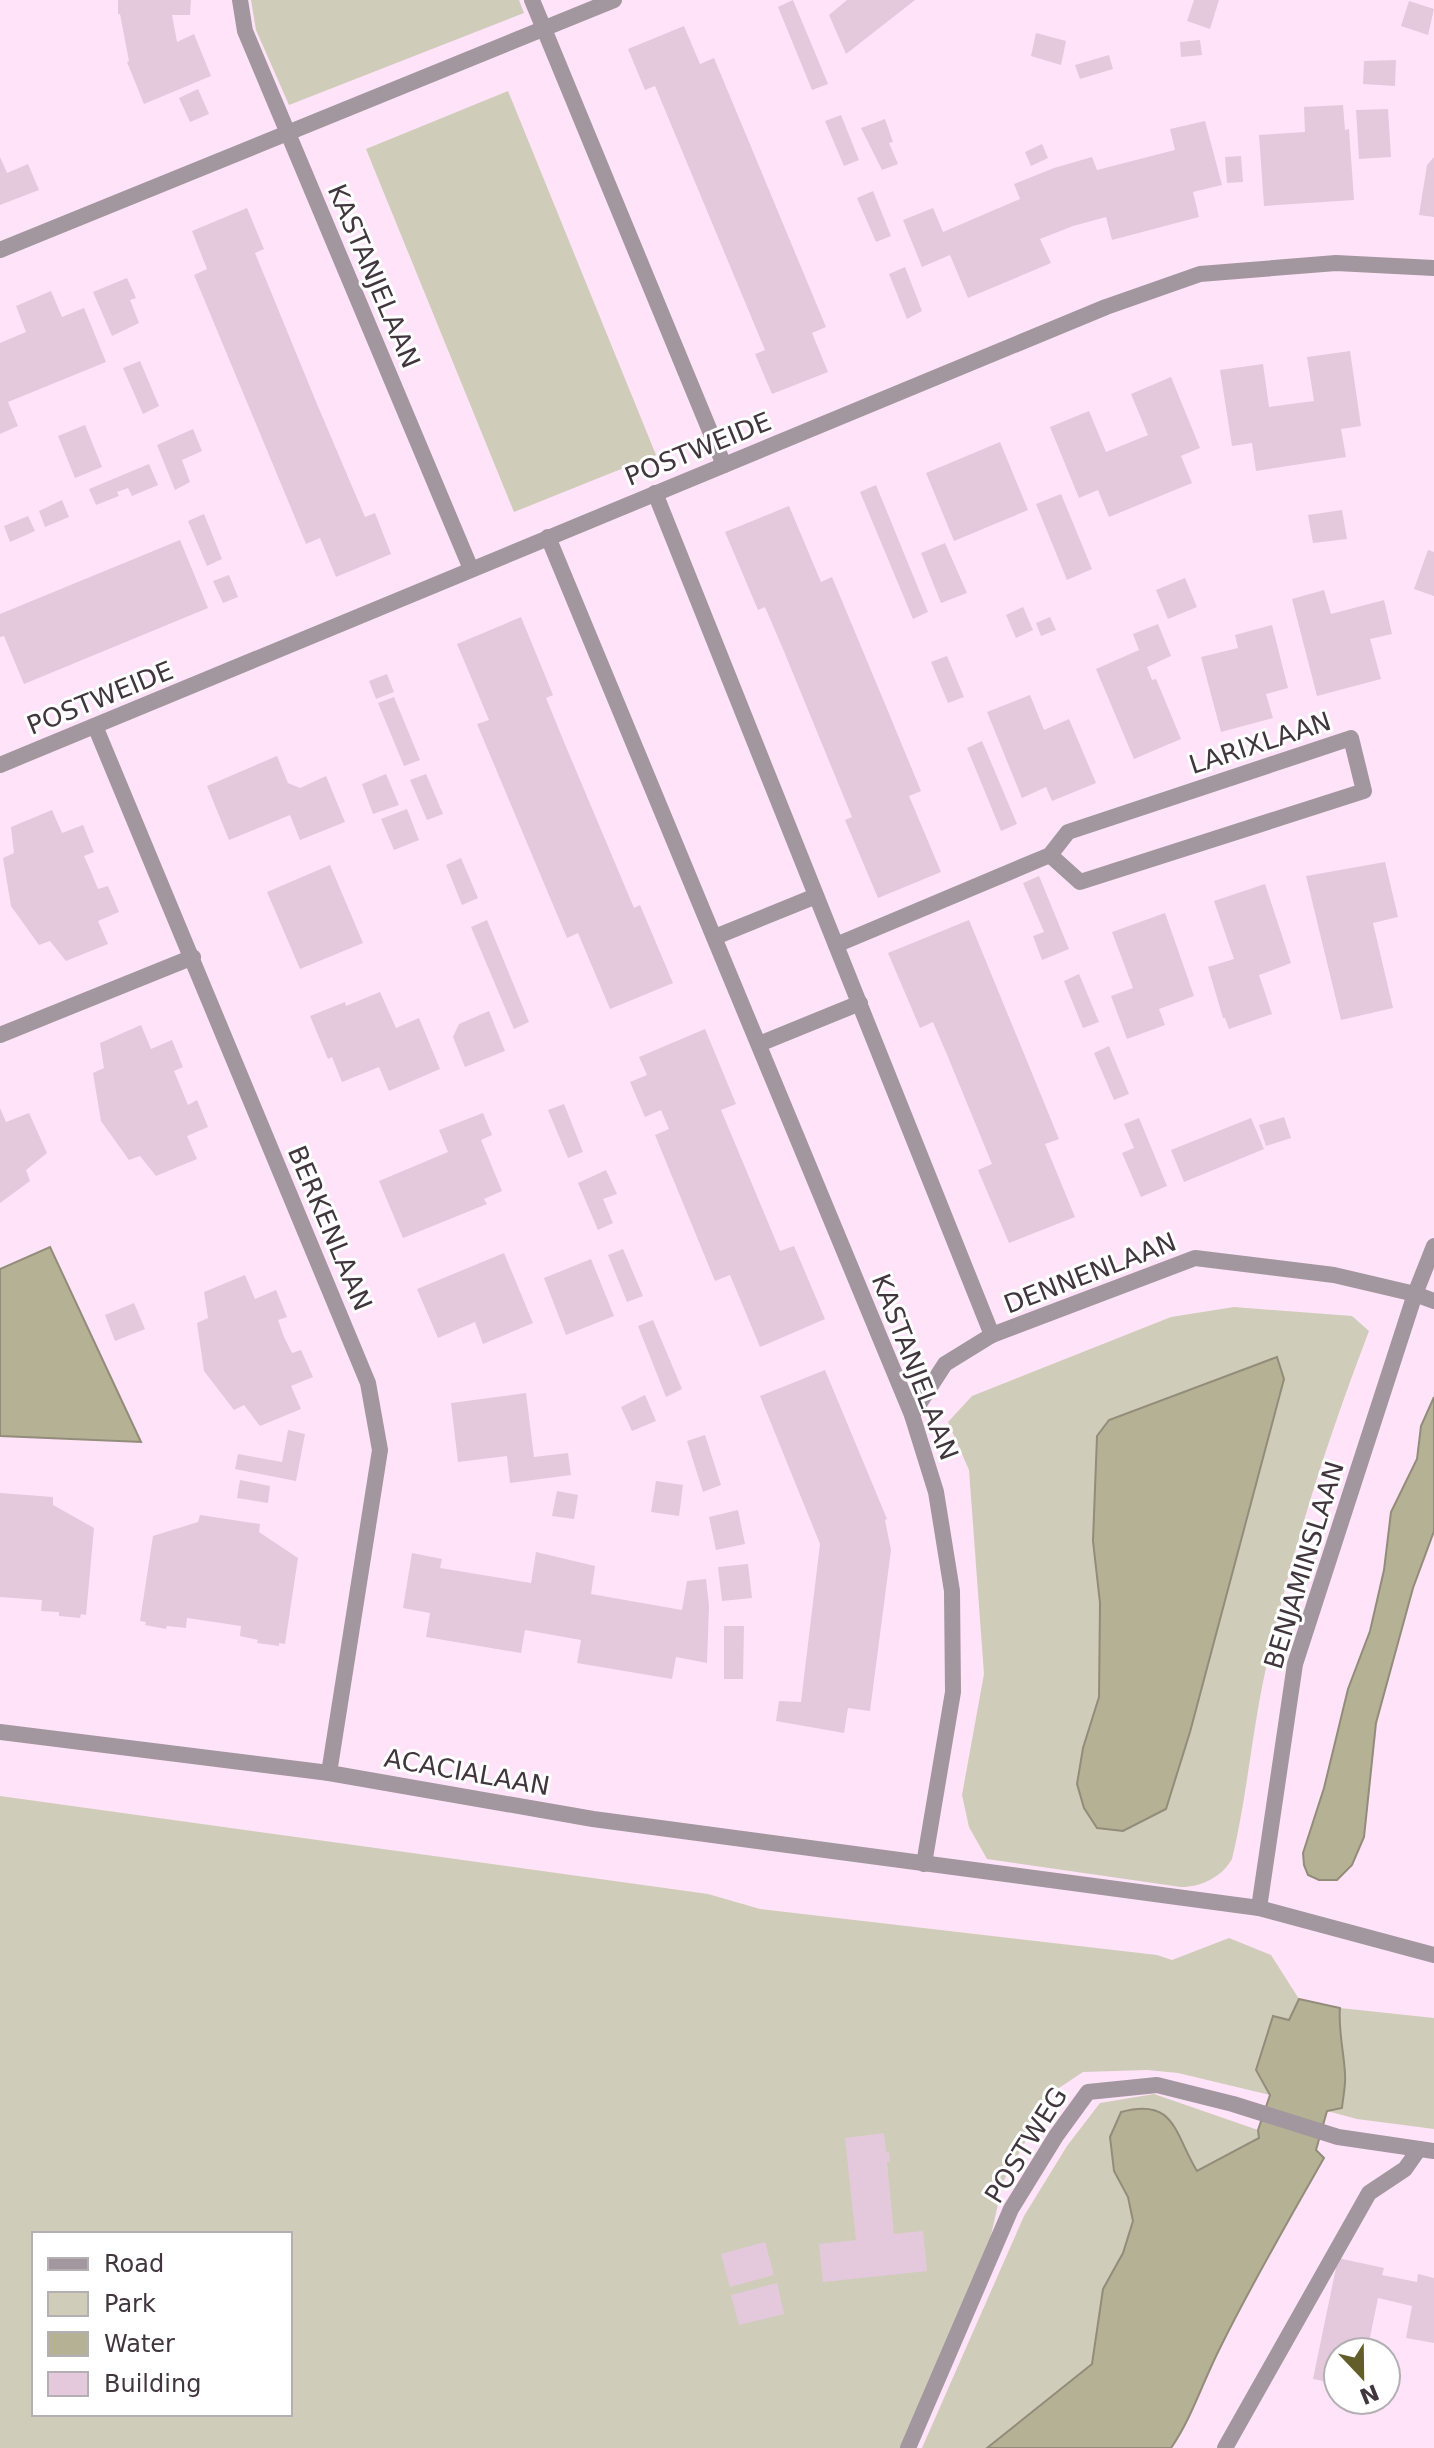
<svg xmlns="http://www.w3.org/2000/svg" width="1434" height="2448" viewBox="0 0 1434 2448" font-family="'DejaVu Sans',sans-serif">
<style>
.green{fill:#cfcdb9;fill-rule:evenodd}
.water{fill:#b4b194;stroke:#928c7a;stroke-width:2}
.building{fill:#e4c9dd}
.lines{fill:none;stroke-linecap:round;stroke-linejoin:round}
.minor{stroke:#a2969f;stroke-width:16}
.tertiary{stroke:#a2969f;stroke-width:16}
.labels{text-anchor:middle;stroke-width:6;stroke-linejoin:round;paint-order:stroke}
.street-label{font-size:26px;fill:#41363e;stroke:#fff}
</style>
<rect width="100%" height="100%" fill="#ffe3f8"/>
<g class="green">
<polygon points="251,0 519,0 524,13 289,105 256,30"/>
<polygon points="508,91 656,455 514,512 366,149"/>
<path d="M1234,1307L1352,1316L1369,1331C1327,1441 1291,1552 1266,1668C1252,1731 1247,1797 1232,1859C1222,1877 1201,1887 1181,1887L987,1859L969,1827L962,1795L984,1674L969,1470L948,1422L972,1396L1171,1317ZM1277,1357L1284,1379L1190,1732L1083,1748L1099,1697L1100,1603L1093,1542Z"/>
<path d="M0,1796L708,1894L760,1909L1157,1955L1172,1960L1229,1938L1271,1955L1299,1999L1289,2020L1273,2017L1256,2070L1270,2095L1178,2073L1147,2070L1083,2072L1053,2092L1003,2182L981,2280L904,2448H0ZM34,2234H290V2414H34Z"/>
<path d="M1340,2008L1434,2018V2129L1357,2119L1327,2111L1342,2107C1343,2097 1346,2085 1345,2074C1344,2052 1338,2030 1340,2008Z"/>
<polygon points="1154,2094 1258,2130 1259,2138 1197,2172 1184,2150 1114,2171 1128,2197 1133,2221 1123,2253 1103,2289 1092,2364 987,2448 922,2448 1024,2216 1067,2146 1100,2103"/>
</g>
<g class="water">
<polygon points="50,1247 141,1442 0,1436 0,1269"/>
<polygon points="1277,1357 1284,1379 1190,1732 1166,1809 1123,1831 1097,1828 1084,1808 1077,1784 1083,1748 1099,1697 1100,1603 1093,1541 1097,1436 1109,1420"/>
<polygon points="1434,1397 1434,1531 1413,1588 1376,1723 1364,1837 1352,1865 1337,1880 1319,1880 1308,1875 1304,1865 1303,1853 1324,1788 1348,1689 1370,1631 1384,1570 1391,1512 1417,1459 1421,1426"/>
<path d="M1299,1999L1340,2008C1338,2030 1344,2052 1345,2074C1346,2085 1343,2097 1342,2108L1327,2111L1316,2150L1324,2158C1288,2221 1252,2283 1220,2348C1203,2381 1192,2418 1171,2448H987L1092,2364L1103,2289L1123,2253L1133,2221L1128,2197L1114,2171L1110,2137L1121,2112C1175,2097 1174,2133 1197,2171L1259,2138L1258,2130L1270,2095L1256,2070L1273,2016L1289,2020Z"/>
</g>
<g class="building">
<polygon points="118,0 191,0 190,15 172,15 177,42 194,34 211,76 144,104 127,62 129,61 120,14 118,14"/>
<polygon points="793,0 828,84 812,90 778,7"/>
<polygon points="847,0 915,0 846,54 829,15"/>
<polygon points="1194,0 1219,0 1210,29 1187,21"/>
<polygon points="1409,1 1434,9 1428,35 1401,26"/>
<polygon points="684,26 700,64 714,58 826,327 812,333 828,372 772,394 755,354 765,350 655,86 645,90 628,49"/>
<polygon points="1036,33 1066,41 1061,65 1031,56"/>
<polygon points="1200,40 1202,55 1181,57 1180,42"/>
<polygon points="1109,55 1113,69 1080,79 1075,65"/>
<polygon points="1396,60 1395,86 1363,84 1364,61"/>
<polygon points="198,89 209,114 190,122 179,98"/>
<polygon points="1343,105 1345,130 1349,129 1354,200 1264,206 1259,135 1305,132 1304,107"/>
<polygon points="1388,109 1391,157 1359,159 1356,110"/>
<polygon points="841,115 859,160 844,166 825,121"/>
<polygon points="885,119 893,142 889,143 898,164 882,170 861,128"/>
<polygon points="1205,121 1222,185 1193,192 1199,217 1112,240 1106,217 1073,226 1040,239 1051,263 968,298 950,255 922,267 903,220 933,208 943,232 1020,199 1014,184 1054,168 1092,157 1097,170 1175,150 1170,129"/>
<polygon points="1042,144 1048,158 1031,166 1025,152"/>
<polygon points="1241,156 1243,182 1227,183 1225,157"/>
<polygon points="0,157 7,173 28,164 39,190 0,205"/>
<polygon points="1434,157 1434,217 1419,215 1427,165"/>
<polygon points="873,191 891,236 876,242 857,198"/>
<polygon points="247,208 264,249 255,253 317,404 365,517 375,513 391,554 336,577 320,538 306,544 194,275 207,269 192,231"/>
<polygon points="905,267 922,311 907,319 889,274"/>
<polygon points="127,278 136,298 130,300 139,323 112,336 93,292"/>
<polygon points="51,291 62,317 84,308 106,362 8,402 18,426 0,434 0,343 26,332 16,306"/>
<polygon points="1350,351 1361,426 1341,429 1346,457 1256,471 1252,443 1232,446 1220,370 1263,364 1269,407 1314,401 1307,357"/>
<polygon points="140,361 159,406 143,414 123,368"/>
<polygon points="1171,377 1200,448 1181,456 1192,483 1109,517 1098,490 1079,498 1050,427 1089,411 1106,452 1148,435 1131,394"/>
<polygon points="85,425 102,467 75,478 58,436"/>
<polygon points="193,429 202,451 182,460 190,482 175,490 157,445"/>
<polygon points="1000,442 1028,510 954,541 926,473"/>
<polygon points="149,464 158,485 132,496 128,488 117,492 119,496 96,505 89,489"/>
<polygon points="876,485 928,612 913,619 860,492"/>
<polygon points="1061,494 1092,569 1067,580 1036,504"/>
<polygon points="62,500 69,517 45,527 39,511"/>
<polygon points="789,506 821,582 832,577 885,704 921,791 909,796 941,872 878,898 845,820 852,817 783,649 765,607 758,610 725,532"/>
<polygon points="1342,510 1347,539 1313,543 1308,515"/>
<polygon points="204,514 222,559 207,566 188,521"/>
<polygon points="28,516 35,531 10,542 4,526"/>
<polygon points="180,540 208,608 24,684 4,636 0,637 0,614"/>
<polygon points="945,543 967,593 941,603 921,553"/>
<polygon points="1428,550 1434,552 1434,596 1414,589"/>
<polygon points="229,575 238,597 223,603 213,581"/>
<polygon points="1185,578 1197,607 1168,619 1156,590"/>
<polygon points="1324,590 1331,614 1384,600 1392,634 1370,639 1381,679 1317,696 1292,599"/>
<polygon points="1023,607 1033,630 1016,638 1006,615"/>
<polygon points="521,617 553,695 546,698 564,742 634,908 640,905 673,983 610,1009 578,933 567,938 477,724 489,720 457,644"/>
<polygon points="1050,617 1056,630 1041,636 1036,623"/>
<polygon points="1158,624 1171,656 1147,667 1152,680 1156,679 1181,739 1134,759 1096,669 1139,650 1133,634"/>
<polygon points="1272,625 1288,688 1266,694 1273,718 1221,732 1201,657 1238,648 1235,635"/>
<polygon points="947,656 964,697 948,703 931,662"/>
<polygon points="387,674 394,692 376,699 369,681"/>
<polygon points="1030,695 1044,730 1069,719 1096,783 1052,801 1046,787 1022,798 987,712"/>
<polygon points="394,697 420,760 404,766 378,703"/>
<polygon points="982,741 1017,824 1001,831 967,748"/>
<polygon points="277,756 288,783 300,788 326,776 345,822 300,840 290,815 229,840 207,786"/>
<polygon points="386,774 399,805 373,814 362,784"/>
<polygon points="426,774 443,814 427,820 410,780"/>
<polygon points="407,809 419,840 394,850 381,819"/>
<polygon points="52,810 62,833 83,825 94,852 84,856 91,872 98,889 108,886 119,912 98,921 108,944 66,961 50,941 39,945 11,906 3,858 14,853 11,827"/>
<polygon points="461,858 478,898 462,905 446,865"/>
<polygon points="1385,862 1398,917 1373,923 1393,1008 1341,1020 1306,876"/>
<polygon points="330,865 363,943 300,969 267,892"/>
<polygon points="1039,876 1069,949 1042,960 1033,936 1044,932 1023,883"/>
<polygon points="1265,884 1291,963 1259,975 1272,1014 1229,1029 1225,1018 1223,1018 1208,967 1234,959 1214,901"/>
<polygon points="1165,913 1194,996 1159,1009 1165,1025 1127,1039 1111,996 1133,988 1112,932"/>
<polygon points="487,920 529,1022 514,1029 471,927"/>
<polygon points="969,920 1059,1139 1045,1144 1075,1217 1009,1243 978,1170 992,1164 948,1057 933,1022 920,1028 888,953"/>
<polygon points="1079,974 1099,1022 1083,1028 1064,981"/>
<polygon points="380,992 396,1028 419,1018 440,1069 389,1091 379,1067 342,1082 332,1057 328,1059 310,1016 345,1002 346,1006"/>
<polygon points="489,1011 505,1051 465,1067 453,1037 459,1024"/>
<polygon points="141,1025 151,1049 172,1040 183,1067 174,1071 188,1105 197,1100 208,1127 187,1136 197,1159 156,1176 140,1156 129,1160 101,1121 93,1073 104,1068 100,1043"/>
<polygon points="705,1029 736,1104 721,1110 780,1251 794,1246 825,1319 760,1347 730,1275 715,1281 655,1135 669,1129 661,1110 645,1117 630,1082 647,1075 639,1057"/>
<polygon points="1109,1046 1129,1094 1114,1100 1094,1053"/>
<polygon points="564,1104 583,1152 568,1158 548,1110"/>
<polygon points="0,1108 6,1122 29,1113 47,1153 26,1170 30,1181 0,1203"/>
<polygon points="483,1113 492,1135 481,1140 502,1191 484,1199 487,1204 403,1238 379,1181 448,1152 439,1130"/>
<polygon points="1284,1117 1291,1138 1266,1146 1259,1125"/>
<polygon points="1139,1118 1167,1186 1141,1197 1122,1153 1134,1148 1124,1124"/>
<polygon points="1251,1118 1264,1149 1184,1182 1171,1150"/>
<polygon points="606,1170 617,1194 603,1199 613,1223 598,1230 578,1183"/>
<polygon points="623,1249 643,1296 627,1302 608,1255"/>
<polygon points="504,1253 533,1323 483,1344 475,1322 438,1338 417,1289"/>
<polygon points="591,1259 614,1316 566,1335 544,1278"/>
<polygon points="245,1275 255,1299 276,1290 287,1317 278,1320 284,1337 292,1353 301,1350 313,1377 291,1386 301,1409 260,1426 244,1405 234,1410 204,1371 197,1323 208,1318 204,1292"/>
<polygon points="134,1303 145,1329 115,1341 105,1315"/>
<polygon points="653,1320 682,1389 666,1397 638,1326"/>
<polygon points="825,1370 887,1519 885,1520 891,1550 870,1711 848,1708 844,1733 776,1721 779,1701 801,1702 820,1544 760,1396"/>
<polygon points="526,1393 534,1457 568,1453 571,1475 510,1483 507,1456 458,1462 451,1403"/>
<polygon points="645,1395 656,1421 632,1431 621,1407"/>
<polygon points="288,1430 305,1434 296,1481 235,1469 238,1454 282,1462"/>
<polygon points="705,1435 721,1485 703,1492 687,1441"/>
<polygon points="240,1480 270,1486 268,1503 237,1498"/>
<polygon points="656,1481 683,1485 679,1516 651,1512"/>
<polygon points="557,1491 578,1495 574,1519 552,1516"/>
<polygon points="0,1493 53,1497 53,1505 94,1528 86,1615 81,1614 80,1618 59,1616 59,1612 41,1611 42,1600 0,1597"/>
<polygon points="738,1510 745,1544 716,1550 709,1517"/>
<polygon points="200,1515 260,1524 259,1532 298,1558 285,1644 279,1643 279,1646 257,1643 258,1640 240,1636 241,1626 187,1618 186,1628 167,1626 166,1629 145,1625 146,1622 140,1621 153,1536 198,1522"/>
<polygon points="536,1552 595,1566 591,1594 682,1610 687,1581 706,1579 709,1606 707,1663 676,1657 672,1679 577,1663 581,1640 525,1630 521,1653 426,1637 430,1613 403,1608 412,1553 442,1559 440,1568 531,1583"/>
<polygon points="748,1564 752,1598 722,1601 718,1567"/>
<polygon points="724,1626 744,1626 743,1679 724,1679"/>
<polygon points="884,2133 886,2152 889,2152 890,2162 887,2162 894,2234 923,2231 927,2271 823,2282 819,2244 856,2240 845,2138"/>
<polygon points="765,2242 774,2275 730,2287 721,2254"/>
<polygon points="1338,2258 1384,2268 1382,2275 1417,2282 1418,2274 1434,2278 1434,2343 1406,2338 1412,2306 1378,2298 1367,2352 1338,2352 1338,2384 1313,2379"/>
<polygon points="777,2283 784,2314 739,2325 731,2295"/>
</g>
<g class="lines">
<g class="minor">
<polyline points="240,0 245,31 471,569"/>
<polyline points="532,0 724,465"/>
<polyline points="0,250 614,0"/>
<polyline points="655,493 992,1335"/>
<polyline points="548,537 912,1415 936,1492 952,1591 953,1692 924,1864"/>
<polyline points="95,726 368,1383 380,1450 329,1773"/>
<polyline points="0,765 1106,307 1200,274 1336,263 1434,268"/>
<polyline points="715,937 816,896"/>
<polyline points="836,945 1050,855 1080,882 1364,791 1351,738 1068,832 1050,855"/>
<polyline points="0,1035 193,957"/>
<polyline points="759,1044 860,1003"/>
<polyline points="912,1415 945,1364 992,1335 1195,1258 1334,1275 1415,1294 1434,1301"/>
<polyline points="908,2448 1011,2209 1056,2136 1088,2092 1157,2085 1233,2104 1338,2137 1434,2151"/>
<polyline points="1225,2448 1369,2193 1405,2169 1419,2149"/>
</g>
<g class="tertiary">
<polyline points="0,1732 329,1773 593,1819 1259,1908 1434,1955"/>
<polyline points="1259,1908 1295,1664 1415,1294 1434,1246"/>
</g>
</g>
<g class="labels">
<g class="street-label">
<text transform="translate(374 276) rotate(67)" y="9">KASTANJELAAN</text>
<text transform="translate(698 449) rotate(-22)" y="9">POSTWEIDE</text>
<text transform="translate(100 698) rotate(-22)" y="9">POSTWEIDE</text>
<text transform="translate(1260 743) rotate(-18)" y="9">LARIXLAAN</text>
<text transform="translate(330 1228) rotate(67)" y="9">BERKENLAAN</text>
<text transform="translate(1090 1273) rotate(-21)" y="9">DENNENLAAN</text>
<text transform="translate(915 1367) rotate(69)" y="9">KASTANJELAAN</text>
<text transform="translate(1304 1565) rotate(-73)" y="9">BENJAMINSLAAN</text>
<text transform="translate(467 1772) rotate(10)" y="9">ACACIALAAN</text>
<text transform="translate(1026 2145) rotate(-58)" y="9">POSTWEG</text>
</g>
</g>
<rect x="32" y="2232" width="260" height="184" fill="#ffffff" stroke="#b3afb2" stroke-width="2"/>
<rect x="48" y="2258" width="40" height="12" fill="#a2969f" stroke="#b3afb2" stroke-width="2"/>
<text x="104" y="2272" font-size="24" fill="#41363e">Road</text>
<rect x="48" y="2292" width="40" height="24" fill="#cfcdb9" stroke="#b3afb2" stroke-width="2"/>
<text x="104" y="2312" font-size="24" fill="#41363e">Park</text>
<rect x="48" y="2332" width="40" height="24" fill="#b4b194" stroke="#b3afb2" stroke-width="2"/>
<text x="104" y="2352" font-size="24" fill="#41363e">Water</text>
<rect x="48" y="2372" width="40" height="24" fill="#e4c9dd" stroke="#b3afb2" stroke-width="2"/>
<text x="104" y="2392" font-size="24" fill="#41363e">Building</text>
<g transform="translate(1362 2376) rotate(158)"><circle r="38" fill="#ffffff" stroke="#b3afb2" stroke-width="2"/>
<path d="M0-6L14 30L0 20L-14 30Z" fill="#635d29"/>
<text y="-12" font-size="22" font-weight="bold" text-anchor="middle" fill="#41363e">N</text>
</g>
</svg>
